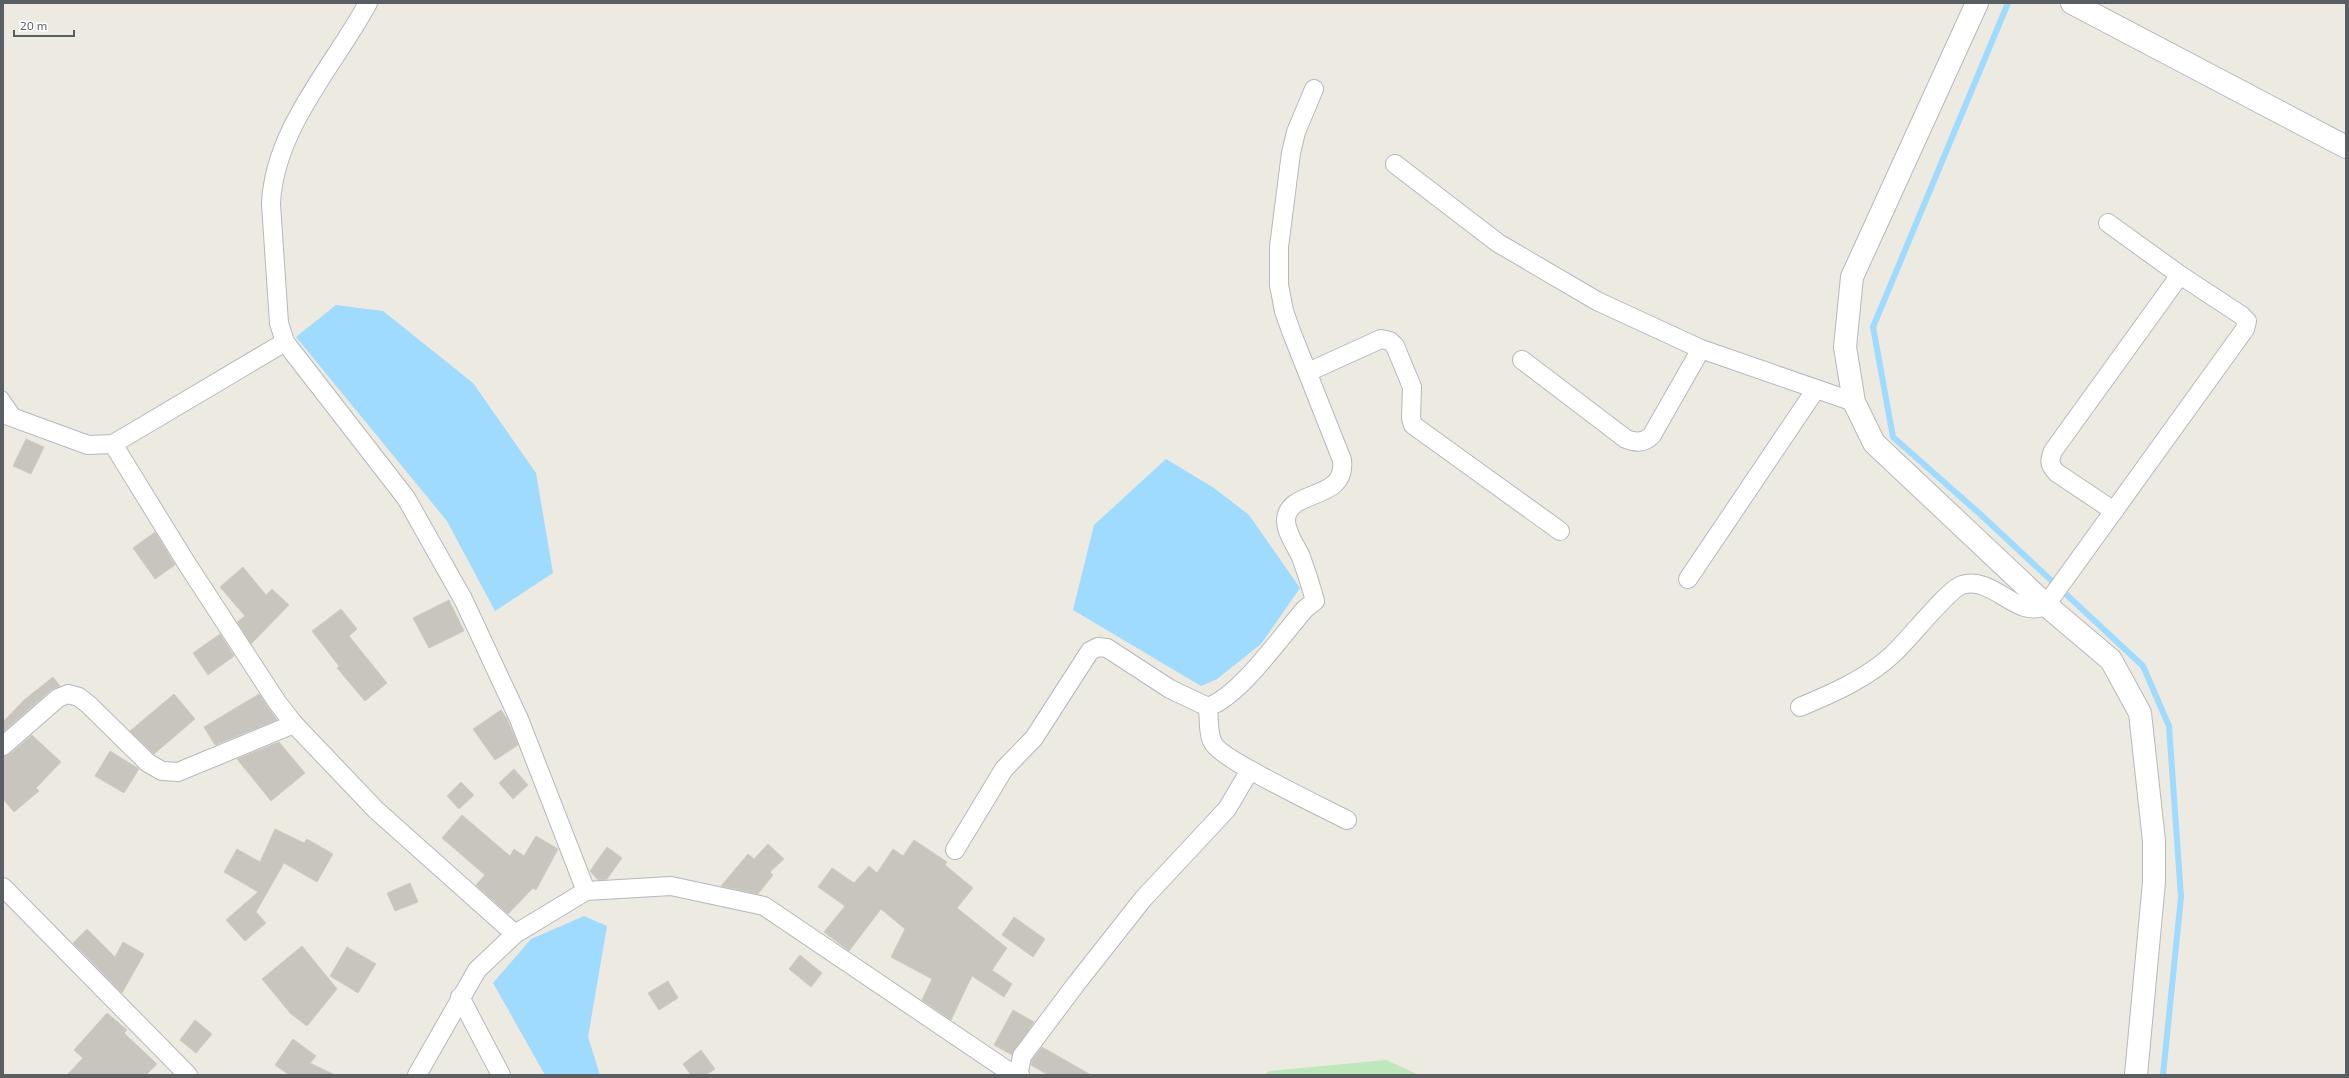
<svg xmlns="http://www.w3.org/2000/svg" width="2349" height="1078" viewBox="0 0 2349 1078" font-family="'Exo 2',sans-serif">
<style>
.green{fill:#bee7bb}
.water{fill:#9fdaff}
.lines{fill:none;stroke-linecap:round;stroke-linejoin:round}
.stream{stroke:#9fdaff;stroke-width:6}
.building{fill:#c8c4be;stroke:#d2cbbf}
.service-casing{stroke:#b4b8bc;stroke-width:11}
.minor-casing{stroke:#b4b8bc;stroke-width:20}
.tertiary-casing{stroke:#b4b8bc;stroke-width:24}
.service{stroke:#fff;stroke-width:9}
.minor{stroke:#fff;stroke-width:18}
.tertiary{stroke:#fff;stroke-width:22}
</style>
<rect width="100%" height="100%" fill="#edeae1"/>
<polygon class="green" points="1386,1060 1419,1075 1265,1075 1269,1071"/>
<g class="water">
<polygon points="336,305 383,311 473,383 536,473 553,573 495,611 447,521 296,337"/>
<polygon points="1166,459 1214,488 1249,515 1300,588 1261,644 1217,679 1201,686 1073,610 1094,525"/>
<polygon points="584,916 607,926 588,1037 600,1075 545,1075 493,983 531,939"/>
</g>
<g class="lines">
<polyline class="stream" points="2008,3 1873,327 1893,437 1980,514 2143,666 2169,726 2181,897 2163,1075"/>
</g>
<g class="building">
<polygon points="26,439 44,447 31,474 13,466"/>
<polygon points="155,532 175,565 155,579 133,548"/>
<polygon points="243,567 266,595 272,589 289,605 251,644 237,622 245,616 220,587"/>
<polygon points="449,600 464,631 429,648 413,618"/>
<polygon points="341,609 357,629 349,636 387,683 365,701 337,668 339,666 312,631"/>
<polygon points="220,634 234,656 208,675 193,653"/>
<polygon points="53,677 60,686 51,690 3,732 3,722 24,700"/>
<polygon points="174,694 195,719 154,754 130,731"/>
<polygon points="259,694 277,720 215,745 204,727"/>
<polygon points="501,710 507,719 518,745 495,760 473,729"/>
<polygon points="32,735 61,762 36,788 39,791 14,812 3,799 3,756 10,754"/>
<polygon points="279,742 305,773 271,801 237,759"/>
<polygon points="110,751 139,769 124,793 95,776"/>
<polygon points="514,769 528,785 513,799 499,783"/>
<polygon points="461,782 474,795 459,809 447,796"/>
<polygon points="462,815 510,856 514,849 524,856 536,836 558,849 536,890 533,888 508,914 476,885 485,875 442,838"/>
<polygon points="275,829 304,843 307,839 333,854 317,882 284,863 256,912 266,923 245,941 226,920 258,892 224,872 237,849 260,862"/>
<polygon points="914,840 947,862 945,865 973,888 957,908 1007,948 992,970 1012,984 1004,997 972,976 951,1020 922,1000 932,979 891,957 905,929 881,909 849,951 824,932 845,906 818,887 832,868 854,883 869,866 877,873 893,849 903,856"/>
<polygon points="768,844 784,859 770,872 773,875 758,894 721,886 748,854 754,859"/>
<polygon points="607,847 622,858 607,879 598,880 590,871"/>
<polygon points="410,883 418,902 395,911 387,893"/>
<polygon points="1014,917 1045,939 1033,957 1002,935"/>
<polygon points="87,929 115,957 123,942 144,954 122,993 73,943"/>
<polygon points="302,946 337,989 307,1026 291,1014 262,979"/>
<polygon points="347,947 376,964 358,993 330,976"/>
<polygon points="800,955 822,973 811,987 789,969"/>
<polygon points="668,981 678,998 659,1010 648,993"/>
<polygon points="1013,1010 1034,1022 1012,1055 994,1045"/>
<polygon points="107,1013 127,1030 124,1033 157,1064 146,1075 67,1075 83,1058 74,1050"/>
<polygon points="195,1020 212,1034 196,1053 180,1040"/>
<polygon points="293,1039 316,1056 310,1063 335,1075 289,1075 275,1065"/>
<polygon points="1042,1047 1091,1075 1048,1075 1031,1065 1032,1060"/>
<polygon points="701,1050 715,1069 706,1075 691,1075 683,1064"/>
</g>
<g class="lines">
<g class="service-casing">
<polyline id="service" points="3,396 17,416"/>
</g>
<g class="minor-casing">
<g id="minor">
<path d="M368,3C334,66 274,129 271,204L279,323L285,342L406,498L463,599L519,719L586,891"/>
<polyline points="1395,164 1498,243 1597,301 1701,349 1854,402"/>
<path d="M1522,360L1626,439C1636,443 1645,443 1652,435L1701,349"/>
<polyline points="1308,372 1381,339 1390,341 1395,346 1412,387 1411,418 1413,425 1560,531"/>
<polyline points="3,414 88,445 113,444 285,342"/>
<polyline points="113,444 187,564 277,702 294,724 376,810 515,934"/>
<path d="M2114,511L2057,473C2049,465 2049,461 2053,451L2180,275"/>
<polyline points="1688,579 1816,389"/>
<path d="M1208,707C1209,718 1208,734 1213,743C1220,759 1326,809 1347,820"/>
<path d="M1800,707C1831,694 1866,679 1892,655C1907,642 1948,589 1962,585C1994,575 2017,621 2046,605L2245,329L2247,321L2241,315L2180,275L2108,223"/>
<polyline points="3,746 58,698 68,694 79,697 89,705 148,763 162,771 178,772 294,724"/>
<path d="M955,850L1004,769L1034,738L1090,651L1098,647L1107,648L1170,689L1208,707C1240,696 1282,635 1305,609L1315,601C1311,586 1306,571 1301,557C1296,546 1285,531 1286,519C1289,488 1347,502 1342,460L1291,331L1284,311L1279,285V247L1291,153L1296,132L1314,89"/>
<polyline points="3,887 188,1075"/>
<polyline points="460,997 501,1075"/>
<polyline points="417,1075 477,970 515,934 586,891 671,886 764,906 1014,1075"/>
<polyline points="1020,1075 1019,1071 1022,1056 1076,984 1143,899 1227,809 1250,770"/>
</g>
</g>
<g class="tertiary-casing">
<g id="tertiary">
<polyline points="1977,3 1852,277 1845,347 1854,402 1874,443 2046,605 2111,660 2140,713 2154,841 2154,882 2136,1075"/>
<polyline points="2072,3 2346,147"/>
</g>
</g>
<use href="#service" class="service"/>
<use href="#minor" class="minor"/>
<use href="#tertiary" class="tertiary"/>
</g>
<rect width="2349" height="1078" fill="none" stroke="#595e63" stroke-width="8"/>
<path d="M14 30v6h60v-6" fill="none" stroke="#595e63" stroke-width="2"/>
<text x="20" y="30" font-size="12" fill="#595e63" stroke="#ffffff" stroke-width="3" paint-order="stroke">20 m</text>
</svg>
